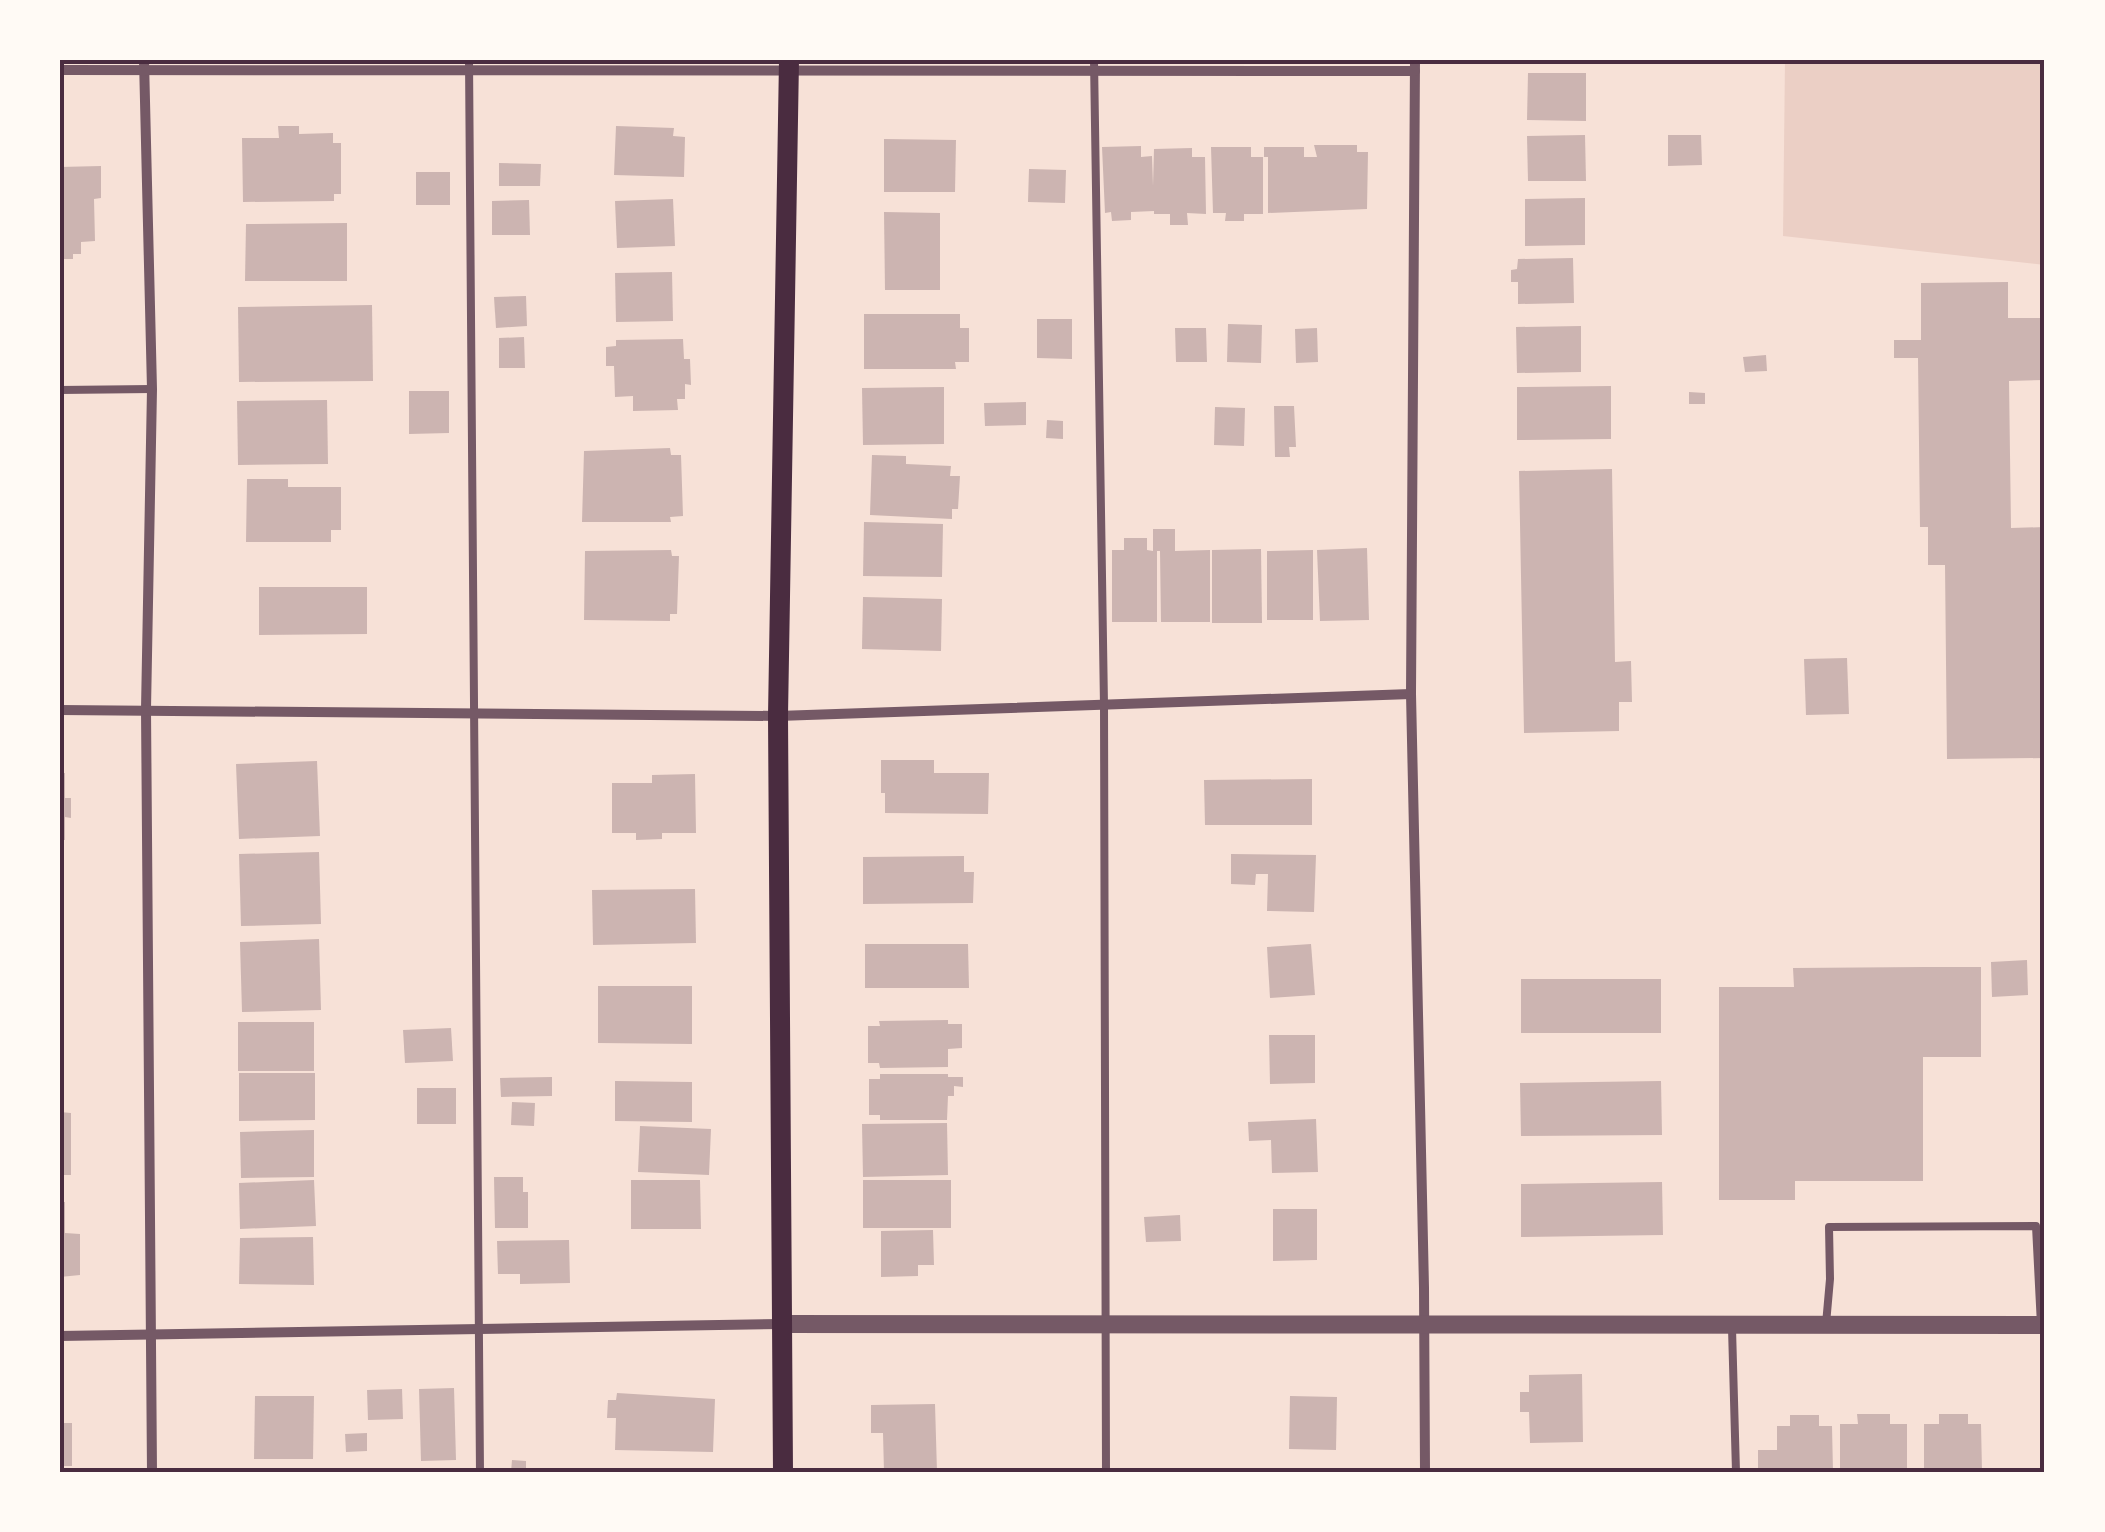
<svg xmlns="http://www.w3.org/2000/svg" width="2105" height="1532" viewBox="0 0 2105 1532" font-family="'Alegreya Sans',sans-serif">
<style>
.green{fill:#ebcfc5}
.building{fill:#ccb4b1}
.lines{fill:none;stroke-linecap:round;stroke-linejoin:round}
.service{stroke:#755966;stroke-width:8}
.minor{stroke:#755966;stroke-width:10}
.tertiary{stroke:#755966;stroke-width:18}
.secondary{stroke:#4a2c40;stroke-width:20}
.neatline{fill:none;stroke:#4a2c40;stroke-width:4}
</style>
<rect width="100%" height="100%" fill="#f7e1d7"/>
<polygon class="green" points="1785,60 2045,60 2045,265 1783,236"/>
<g class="building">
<polygon points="1528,73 1586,73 1586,121 1527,120"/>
<polygon points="278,126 299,126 299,134 333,133 333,143 341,143 341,194 334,194 334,201 243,202 242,138 279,138"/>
<polygon points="616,126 674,128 673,136 685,137 684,177 614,175"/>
<polygon points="1585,135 1586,181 1528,181 1527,136"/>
<polygon points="1668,135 1701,135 1702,165 1668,166"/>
<polygon points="884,139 956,140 955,192 884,192"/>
<polygon points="1314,145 1357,145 1357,152 1368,152 1367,209 1268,213 1268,157 1264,157 1264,147 1304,147 1304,157 1317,157"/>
<polygon points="1141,146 1141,157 1152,156 1153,186 1154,149 1192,148 1192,157 1205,157 1206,214 1187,213 1188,225 1170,225 1170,214 1154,214 1154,211 1131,212 1131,220 1112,221 1111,212 1105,213 1102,147"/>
<polygon points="1211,147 1251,147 1251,157 1263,157 1263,214 1244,214 1244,221 1225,221 1226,213 1213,213"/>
<polygon points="499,163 541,164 540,186 499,186"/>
<polygon points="101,166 101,198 94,199 95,241 81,242 81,254 73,254 73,259 60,259 60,167"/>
<polygon points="1029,169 1066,170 1065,203 1028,202"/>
<rect x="416" y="172" width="34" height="33"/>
<polygon points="1585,198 1585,245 1525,246 1525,199"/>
<polygon points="673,199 675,246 617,248 615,201"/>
<polygon points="529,200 530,235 492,235 492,201"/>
<polygon points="884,212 940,213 940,290 885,290"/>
<polygon points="347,223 347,281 245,281 246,224"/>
<polygon points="1573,258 1574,303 1518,304 1518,282 1511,282 1511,270 1517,269 1518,259"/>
<polygon points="672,272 673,321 616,322 615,273"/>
<polygon points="2008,282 2008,318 2045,318 2045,380 2009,381 2011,528 2045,527 2045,758 1947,759 1945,565 1928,565 1928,527 1920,527 1918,358 1894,358 1894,340 1921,340 1921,283"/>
<polygon points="526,296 527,326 496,328 494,297"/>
<polygon points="372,305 373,381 239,382 238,307"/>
<polygon points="864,314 960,314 960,328 969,328 969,362 955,362 956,369 864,369"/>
<polygon points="1037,319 1072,319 1072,359 1037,358"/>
<polygon points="1228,324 1262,325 1261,363 1227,362"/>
<polygon points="1581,326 1581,372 1517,373 1516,327"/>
<polygon points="1175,328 1206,328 1207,362 1176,362"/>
<polygon points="1317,328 1318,362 1296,363 1295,329"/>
<polygon points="524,337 525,368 499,368 499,338"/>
<polygon points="683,339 684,359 690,359 691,385 685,384 685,399 677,399 678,410 633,411 633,396 615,397 614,366 606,366 606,347 616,346 616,340"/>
<polygon points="1766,355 1767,371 1745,372 1743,357"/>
<polygon points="1611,386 1611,439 1517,440 1517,387"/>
<polygon points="944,387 944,444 863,445 862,388"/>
<polygon points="409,391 449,391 449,433 409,434"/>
<polygon points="1689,392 1705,393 1705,404 1689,404"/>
<polygon points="327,400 328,464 238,465 237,401"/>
<polygon points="1026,402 1026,425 985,426 984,403"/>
<polygon points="1274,406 1294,406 1296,447 1289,447 1290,457 1275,457"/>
<polygon points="1215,407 1245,408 1244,446 1214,445"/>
<polygon points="1047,420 1063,421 1063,439 1046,438"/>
<polygon points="670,448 671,455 681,455 683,516 670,517 671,522 582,522 584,451"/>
<polygon points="872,455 906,456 906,464 951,466 950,476 960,476 958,509 952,509 952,519 870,515"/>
<polygon points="1612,469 1615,662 1631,661 1632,702 1619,702 1619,731 1524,733 1519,471"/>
<polygon points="247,479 288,479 288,487 341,487 341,530 331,530 331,542 246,542"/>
<polygon points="864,522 943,524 942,577 863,576"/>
<polygon points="1153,529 1175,529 1175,551 1210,550 1210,622 1161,622 1160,551 1157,551 1157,622 1112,622 1112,550 1124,550 1124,538 1147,538 1147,550 1153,551"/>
<polygon points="1367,548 1369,620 1320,621 1317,550"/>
<polygon points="1261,549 1262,623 1212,623 1212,550"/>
<polygon points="671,550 672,556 679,556 677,614 670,614 670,621 584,620 585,551"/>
<polygon points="1313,550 1313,620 1267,620 1267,551"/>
<polygon points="259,587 367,587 367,634 259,635"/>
<polygon points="863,597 942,599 941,651 862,649"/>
<polygon points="1847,658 1849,714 1806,715 1804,659"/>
<polygon points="881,760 934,760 934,773 989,773 988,814 885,813 885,793 881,793"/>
<polygon points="317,761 320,836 239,839 236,764"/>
<polygon points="60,773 65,773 65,798 71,798 71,818 65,817 65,840 60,840"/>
<polygon points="695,774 696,833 662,833 662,839 636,840 636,833 612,833 612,783 652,783 652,775"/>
<polygon points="1312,779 1312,825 1205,825 1204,780"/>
<polygon points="319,852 321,924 241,926 239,854"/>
<polygon points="1231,854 1316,855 1314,912 1267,911 1268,874 1256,874 1255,885 1231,884"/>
<polygon points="964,856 964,872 974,872 973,903 863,904 863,857"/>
<polygon points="695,889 696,943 593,945 592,890"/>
<polygon points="319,939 321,1010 242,1012 240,942"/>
<polygon points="865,944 968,944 969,988 865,988"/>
<polygon points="1311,944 1315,995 1270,998 1267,947"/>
<polygon points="2027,960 2028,995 1992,997 1991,962"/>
<polygon points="1924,967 1981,967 1981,1057 1923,1057 1923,1181 1795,1181 1795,1200 1719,1200 1719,987 1794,987 1793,968"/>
<rect x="1521" y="979" width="140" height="54"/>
<polygon points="598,986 692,986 692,1044 598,1043"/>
<polygon points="948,1020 948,1024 962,1024 962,1048 948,1049 948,1067 880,1068 879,1063 868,1063 868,1026 880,1026 879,1021"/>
<rect x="238" y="1022" width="76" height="49"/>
<polygon points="451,1028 453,1061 405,1063 403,1030"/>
<polygon points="1269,1035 1315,1035 1315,1083 1270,1084"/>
<polygon points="239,1073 315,1073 315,1120 239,1121"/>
<polygon points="880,1074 948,1074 948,1077 963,1077 963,1087 954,1086 954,1096 948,1096 947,1120 880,1120 880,1115 869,1115 869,1079 880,1079"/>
<polygon points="552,1077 552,1096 501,1097 500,1078"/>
<polygon points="615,1081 692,1082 692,1122 615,1121"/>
<polygon points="1661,1081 1662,1135 1521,1136 1520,1083"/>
<rect x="417" y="1088" width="39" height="36"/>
<polygon points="512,1102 535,1103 534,1126 511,1125"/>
<polygon points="60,1112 71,1113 71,1175 60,1175"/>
<polygon points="1316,1119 1318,1172 1272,1173 1271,1140 1249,1141 1248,1122"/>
<polygon points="947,1123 948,1175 863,1177 862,1124"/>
<polygon points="640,1126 711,1129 709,1175 638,1172"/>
<polygon points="314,1130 314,1177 241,1178 240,1132"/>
<polygon points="494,1177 523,1177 523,1192 528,1192 528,1228 495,1228"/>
<polygon points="314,1180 316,1226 240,1229 239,1183"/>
<polygon points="631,1180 700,1180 701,1229 631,1229"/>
<rect x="863" y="1180" width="88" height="48"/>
<polygon points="1662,1182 1663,1235 1521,1237 1521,1184"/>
<polygon points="60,1202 65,1202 65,1233 80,1234 80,1275 60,1277"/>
<polygon points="1273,1209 1317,1209 1317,1260 1273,1261"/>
<polygon points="1180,1215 1181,1241 1146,1242 1144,1217"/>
<polygon points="933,1230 934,1265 918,1265 918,1276 881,1277 881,1231"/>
<polygon points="313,1237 314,1285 239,1284 240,1238"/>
<polygon points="569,1240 570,1283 520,1284 520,1274 498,1274 497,1241"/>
<polygon points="1582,1374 1583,1442 1530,1443 1529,1412 1520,1412 1520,1392 1529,1392 1529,1375"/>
<polygon points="454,1388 456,1460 421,1461 419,1389"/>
<polygon points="402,1389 403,1419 368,1420 367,1390"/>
<polygon points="617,1393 715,1399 713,1452 615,1450 616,1418 607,1418 608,1400 616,1400"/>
<polygon points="255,1396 314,1396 313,1459 254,1459"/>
<polygon points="1290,1396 1337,1397 1336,1450 1289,1449"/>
<polygon points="935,1404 937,1472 884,1472 883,1433 871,1433 871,1405"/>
<polygon points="1857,1414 1890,1414 1890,1424 1907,1424 1907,1472 1840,1472 1840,1424 1858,1424"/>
<polygon points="1939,1414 1968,1414 1968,1424 1981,1424 1982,1471 1924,1471 1924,1424 1939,1424"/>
<polygon points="1790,1415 1819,1415 1819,1426 1832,1426 1833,1472 1758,1472 1758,1450 1777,1450 1777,1426 1790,1426"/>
<rect x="60" y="1423" width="12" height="43"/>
<polygon points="367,1433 367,1451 346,1452 345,1434"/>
<polygon points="512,1460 526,1461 526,1472 511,1472"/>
</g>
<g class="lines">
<g class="service">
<polyline points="469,60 480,1472"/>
<polyline points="1094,60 1104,705 1106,1472"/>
<polyline points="60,390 152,389"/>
<polyline points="1826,1324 1830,1279 1829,1227 2036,1226 2041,1325"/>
<polyline points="1732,1328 1736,1472"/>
</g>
<g class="minor">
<polyline points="144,60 152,389 146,709 152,1472"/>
<polyline points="1415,60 1411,694 1424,1288 1425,1472"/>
<polyline points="60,70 1415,71"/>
<polyline points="60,710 778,716 1411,694"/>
<polyline points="60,1336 781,1324"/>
<polyline points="2045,1472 2045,1468"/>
</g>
<polyline class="tertiary" points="781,1324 2045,1325"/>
<polyline class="secondary" points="783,1472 778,716 789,60"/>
</g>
<rect width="2105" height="1532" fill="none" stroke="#fffaf5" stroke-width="125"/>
<rect x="62" y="62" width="1980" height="1408" class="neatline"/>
</svg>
